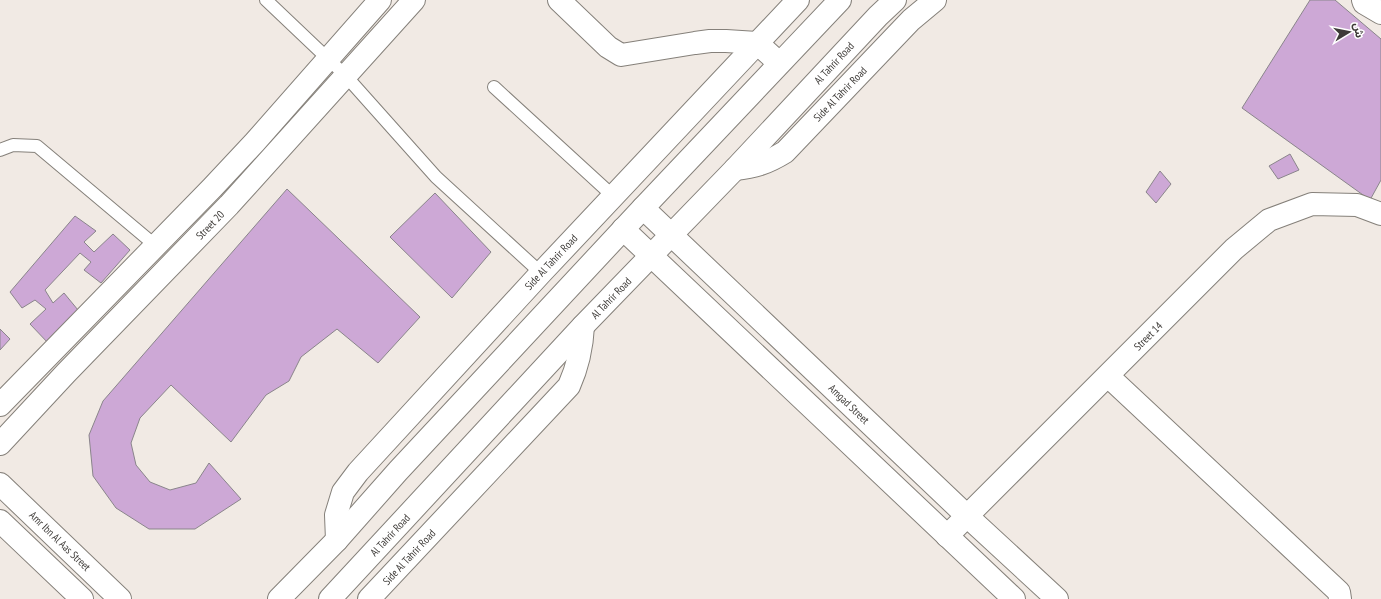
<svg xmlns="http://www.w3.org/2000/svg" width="1381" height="599" viewBox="0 0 1381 599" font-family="'PT Sans Narrow','Noto Sans Arabic',sans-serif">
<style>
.building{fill:#cda8d6;stroke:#8a858b}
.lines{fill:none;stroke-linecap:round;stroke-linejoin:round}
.service-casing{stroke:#85807a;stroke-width:14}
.minor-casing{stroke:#85807a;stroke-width:24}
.tertiary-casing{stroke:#85807a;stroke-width:24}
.service{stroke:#fff;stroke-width:12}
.minor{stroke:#fff;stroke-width:22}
.tertiary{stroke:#fff;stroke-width:22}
.labels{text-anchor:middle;stroke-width:3;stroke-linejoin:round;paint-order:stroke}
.street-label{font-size:11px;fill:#3e3b38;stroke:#fff}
</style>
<rect width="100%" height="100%" fill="#f1eae4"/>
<g class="building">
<polygon points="1310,0 1335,0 1381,39 1381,180 1370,200 1242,108"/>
<polygon points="1290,154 1299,170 1278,179 1269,166"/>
<polygon points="1160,171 1171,184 1156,203 1146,192"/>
<polygon points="287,189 420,317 378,363 337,329 301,357 289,381 266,395 231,442 171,385 140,418 131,443 136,465 150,482 170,490 196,483 209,463 241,499 195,529 149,529 116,508 93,476 89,435 103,401"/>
<polygon points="435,193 491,252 452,298 390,237"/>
<polygon points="75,216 96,231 84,242 94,252 113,234 130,250 101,283 84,270 91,262 80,253 45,290 53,303 64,293 78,310 49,344 30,324 46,309 35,300 22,308 10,292"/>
<polygon points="0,329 10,339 0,350"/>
</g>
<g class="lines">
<g class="service-casing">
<g id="service">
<polyline points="266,0 345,75 436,177 541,273"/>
<polyline points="494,87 613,196"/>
<polyline points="0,150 13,145 37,146 156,246"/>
</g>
</g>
<g class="minor-casing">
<g id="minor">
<polyline points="559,0 608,47 621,55 695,43 710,41 726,41 757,43 779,63"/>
<polyline points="1363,0 1364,3 1381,13"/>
<path d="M735,169C755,167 767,163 785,152L911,20L935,0"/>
<polyline points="643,208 967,516 1057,599"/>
<polyline points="623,229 1014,599"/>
<polyline points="1108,376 1339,592 1340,599"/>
<polyline points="0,405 212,188 255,142 380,0"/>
<polyline points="0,444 66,373 229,205 414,0"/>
<polyline points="0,484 120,599"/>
<polyline points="0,521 82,599"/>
<polyline points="947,536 1234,249 1269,220 1312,204 1357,205 1381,214"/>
<polyline points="337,540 336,515 343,492 358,472 541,273 798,0"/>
<path d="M369,599L569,386C578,366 582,348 583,326"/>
</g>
</g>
<g class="tertiary-casing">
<g id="tertiary">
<polyline points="279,599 337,540 398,471 643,208 840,0"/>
<polyline points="330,599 583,326 735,169 878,16 895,0"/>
</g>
</g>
<use href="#service" class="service"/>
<use href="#minor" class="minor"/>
<use href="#tertiary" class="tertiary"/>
</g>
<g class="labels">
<g class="street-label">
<text transform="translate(834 63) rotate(-47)" y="4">Al Tahrir Road</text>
<text transform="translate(840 94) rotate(-46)" y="4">Side Al Tahrir Road</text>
<text transform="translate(210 225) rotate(-46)" y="4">Street 20</text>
<text transform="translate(551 262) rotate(-47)" y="4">Side Al Tahrir Road</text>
<text transform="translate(611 298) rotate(-46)" y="4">Al Tahrir Road</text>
<text transform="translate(1148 336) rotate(-45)" y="4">Street 14</text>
<text transform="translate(849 404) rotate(44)" y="4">Amgad Street</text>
<text transform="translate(390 535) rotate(-47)" y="4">Al Tahrir Road</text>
<text transform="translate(60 541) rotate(44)" y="4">Amr Ibn Al Aas Street</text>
<text transform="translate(409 557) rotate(-47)" y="4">Side Al Tahrir Road</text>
</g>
</g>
<g transform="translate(1349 32) rotate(80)" stroke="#ffffff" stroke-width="3" paint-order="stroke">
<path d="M0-3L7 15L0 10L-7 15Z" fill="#3e3b38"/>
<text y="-6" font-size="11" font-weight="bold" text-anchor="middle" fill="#3e3b38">ش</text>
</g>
</svg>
